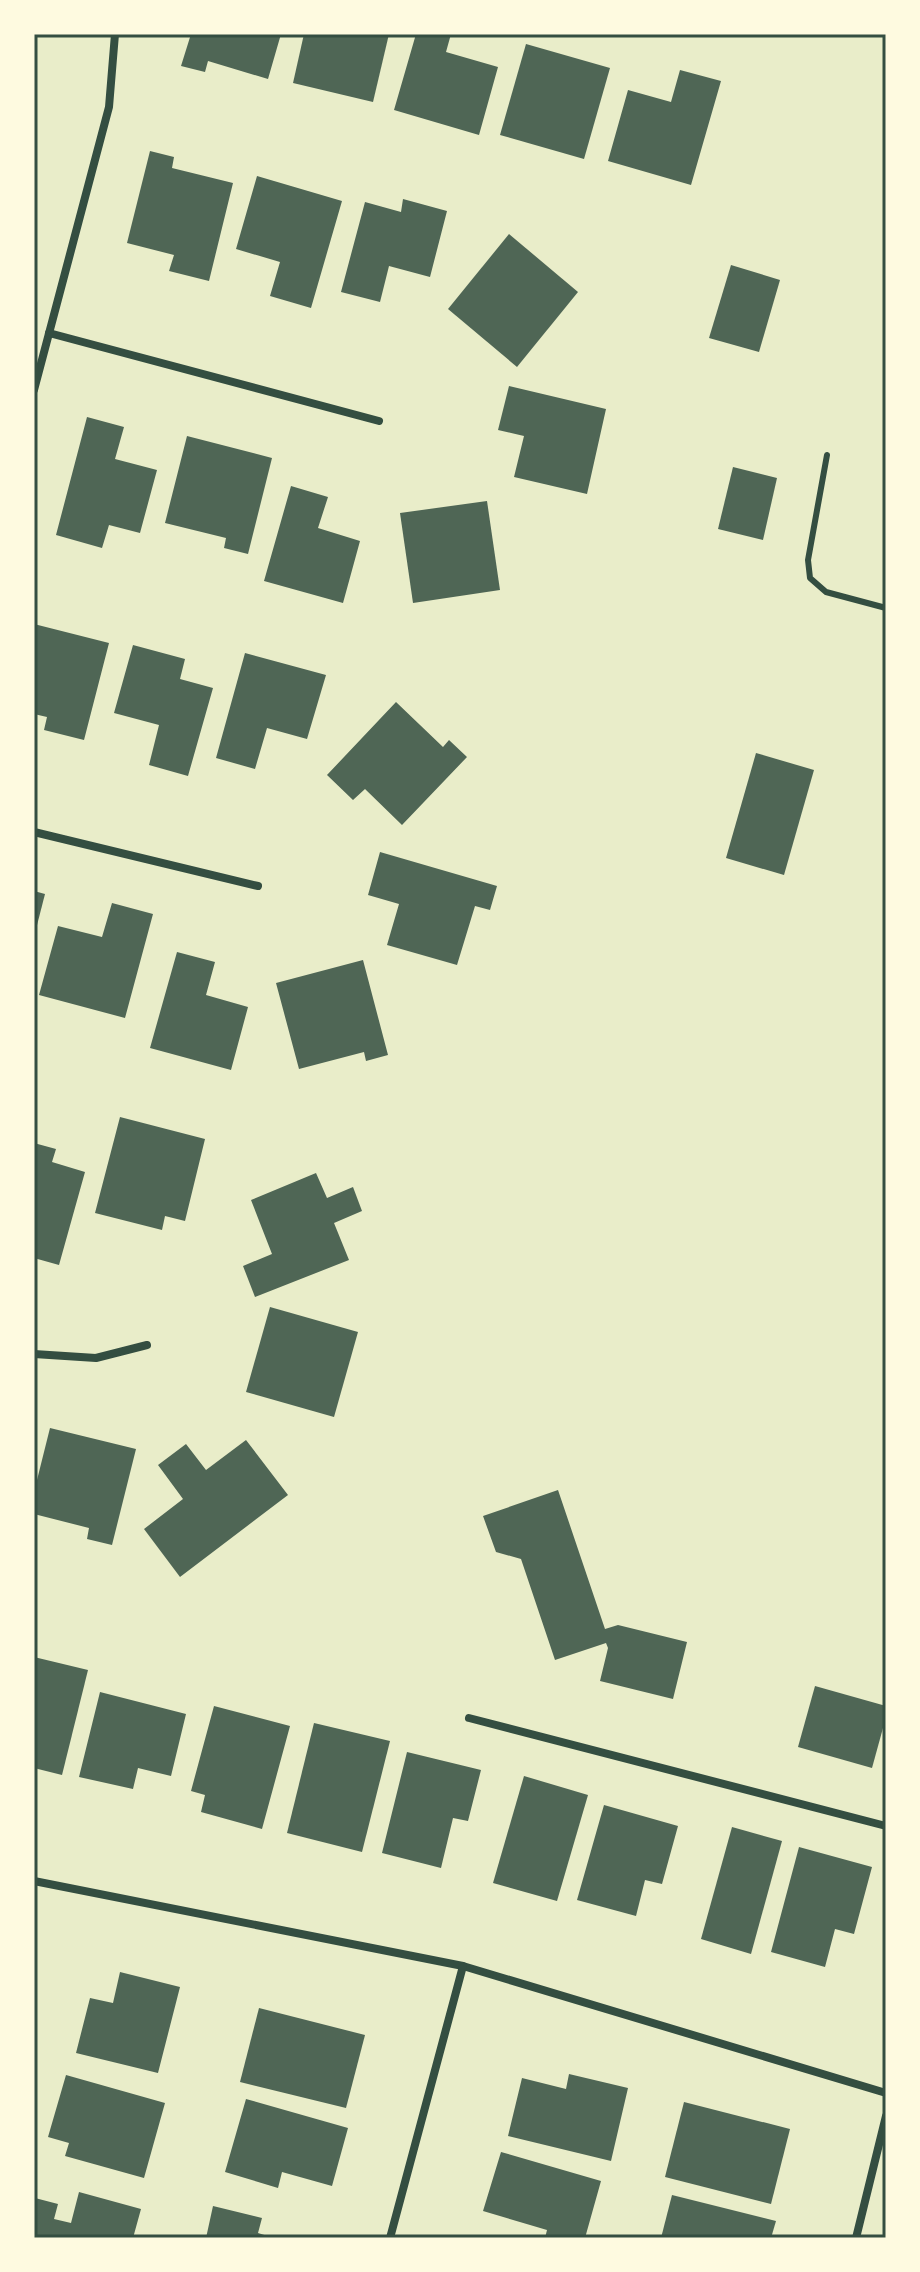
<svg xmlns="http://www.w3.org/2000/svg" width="920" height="2272" viewBox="0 0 920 2272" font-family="'Space Grotesk',sans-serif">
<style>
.building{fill:#4f6655}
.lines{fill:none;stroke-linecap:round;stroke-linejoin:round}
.service{stroke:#344e41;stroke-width:6}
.minor{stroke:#344e41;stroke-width:8}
.neatline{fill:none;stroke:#344e41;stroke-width:3}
</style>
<rect width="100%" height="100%" fill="#e9edc9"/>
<g class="building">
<polygon points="191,34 281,34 268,79 208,61 205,72 181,66"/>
<polygon points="304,34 389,34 373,102 293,83"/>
<polygon points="416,34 451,34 446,52 498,67 479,135 394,110"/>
<polygon points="526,44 610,68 584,159 500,135"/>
<polygon points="680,70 721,81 691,185 608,161 628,90 671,102"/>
<polygon points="150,151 174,157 172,168 233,183 209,281 169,271 174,255 127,243"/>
<polygon points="257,176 342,201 311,308 270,296 280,262 236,249"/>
<polygon points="403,199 447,211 430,277 389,266 380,302 341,292 365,202 401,212"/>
<polygon points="509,234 578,292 517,367 448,309"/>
<polygon points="731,265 780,280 759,352 709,338"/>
<polygon points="509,386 606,409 587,494 514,477 524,436 498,430"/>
<polygon points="87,417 124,427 115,459 157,470 140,533 109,525 102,548 56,535"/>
<polygon points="187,436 272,458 248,554 224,548 226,538 165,523"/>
<polygon points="733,467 777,478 763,540 718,529"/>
<polygon points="291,486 328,497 318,528 360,541 343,603 264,581"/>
<polygon points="487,501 500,590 413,603 400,513"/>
<polygon points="34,624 109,643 84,740 44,730 47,717 34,714"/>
<polygon points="133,645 185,659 180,679 213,688 188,776 149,765 159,725 114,713"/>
<polygon points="245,653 326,675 307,739 267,728 255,769 216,758"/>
<polygon points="396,702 443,747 449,740 467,757 402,825 365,789 353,800 327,775"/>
<polygon points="756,753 814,770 784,875 726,858"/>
<polygon points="380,852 497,886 490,910 475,906 457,965 387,945 399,904 368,895"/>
<polygon points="34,891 45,894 35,933 34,933"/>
<polygon points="112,903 153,914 125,1018 39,995 58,926 102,937"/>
<polygon points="177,952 215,962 206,995 248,1007 231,1070 150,1048"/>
<polygon points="363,960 388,1055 366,1061 364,1052 299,1069 276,983"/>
<polygon points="120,1117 205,1139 185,1221 165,1216 162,1230 95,1213"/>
<polygon points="34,1143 56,1149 52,1162 85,1172 59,1265 34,1258"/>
<polygon points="316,1173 327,1198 353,1187 362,1211 334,1223 349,1260 255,1297 243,1266 272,1254 251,1200"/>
<polygon points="270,1307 358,1332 334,1417 246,1392"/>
<polygon points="50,1428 136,1449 112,1545 87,1539 89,1528 34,1514 34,1492"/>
<polygon points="246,1440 288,1495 180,1577 144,1529 183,1499 158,1465 186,1444 206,1470"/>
<polygon points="558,1490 605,1629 618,1625 687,1642 673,1699 600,1681 608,1648 606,1643 555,1660 521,1559 496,1552 483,1516"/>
<polygon points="34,1657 88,1670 62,1775 34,1768"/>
<polygon points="815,1686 886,1706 886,1717 872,1768 798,1747"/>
<polygon points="100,1692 186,1714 171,1776 138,1768 133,1789 79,1777"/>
<polygon points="214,1706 290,1726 262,1829 201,1812 205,1795 191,1791"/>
<polygon points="314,1723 390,1741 362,1852 287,1833"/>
<polygon points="407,1752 481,1770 468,1821 453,1818 441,1868 382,1853"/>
<polygon points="524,1776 588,1795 557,1901 493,1883"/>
<polygon points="604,1805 678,1826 662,1884 645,1880 636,1916 577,1900"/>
<polygon points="732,1827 782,1841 751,1954 701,1939"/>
<polygon points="799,1847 872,1867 854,1934 835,1929 825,1967 771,1952"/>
<polygon points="120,1972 180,1987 158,2073 76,2053 90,1998 113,2003"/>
<polygon points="259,2008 365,2035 346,2108 240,2082"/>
<polygon points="569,2074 628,2088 611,2161 508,2136 522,2078 566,2089"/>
<polygon points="66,2075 165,2103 144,2178 65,2156 69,2143 48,2137"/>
<polygon points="246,2099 348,2128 332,2186 282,2172 278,2188 225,2172"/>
<polygon points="684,2102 790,2129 771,2204 665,2177"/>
<polygon points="501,2152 601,2181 585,2238 545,2238 547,2230 483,2211"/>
<polygon points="79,2192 141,2209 133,2238 34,2238 35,2198 58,2204 54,2219 71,2223"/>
<polygon points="672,2195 776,2221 771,2238 661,2238"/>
<polygon points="213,2206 262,2218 258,2233 274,2238 206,2238"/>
</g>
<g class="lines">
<polyline class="service" points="827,455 808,560 810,578 826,592 886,608"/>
<g class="minor">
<polyline points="49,333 379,421"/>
<polyline points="34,390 109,107 115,34"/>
<polyline points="34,832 258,886"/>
<polyline points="34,1354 96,1358 147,1345"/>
<polyline points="469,1718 886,1826"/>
<polyline points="34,1881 463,1966 886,2093"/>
<polyline points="390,2238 463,1966"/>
<polyline points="856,2238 886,2116"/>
</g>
</g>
<rect width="920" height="2272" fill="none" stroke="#fefae0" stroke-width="72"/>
<rect x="36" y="36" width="848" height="2200" class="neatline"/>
</svg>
